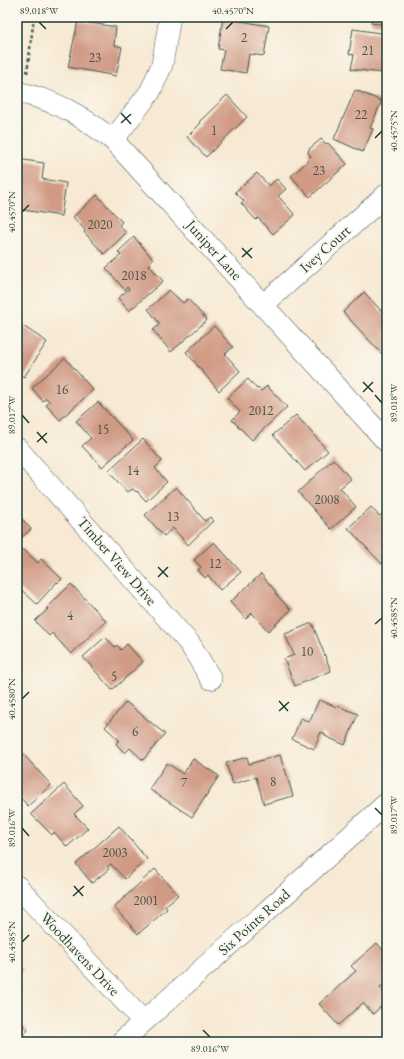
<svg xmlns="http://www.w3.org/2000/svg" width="404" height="1059" viewBox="0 0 404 1059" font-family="'EB Garamond',serif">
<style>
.building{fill:#d09a85}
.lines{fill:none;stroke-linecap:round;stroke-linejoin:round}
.minor-casing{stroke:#3f574c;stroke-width:22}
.path{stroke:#3f574c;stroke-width:2.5;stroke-dasharray:3 3;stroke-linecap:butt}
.minor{stroke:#fff;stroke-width:21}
.ticks{fill:none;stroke:#1f3d34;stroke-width:1.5}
.labels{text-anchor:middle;stroke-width:4;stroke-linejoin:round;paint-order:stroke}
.number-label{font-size:13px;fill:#4b5448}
.street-label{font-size:15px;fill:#1f3d34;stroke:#fbf7ec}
.neatline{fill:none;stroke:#1f3d34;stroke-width:1.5}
.ticks-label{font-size:10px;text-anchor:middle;fill:#1f3d34}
</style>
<rect width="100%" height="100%" fill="#fbf7ec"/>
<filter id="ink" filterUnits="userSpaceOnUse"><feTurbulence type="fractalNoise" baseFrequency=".025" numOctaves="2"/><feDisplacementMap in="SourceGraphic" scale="8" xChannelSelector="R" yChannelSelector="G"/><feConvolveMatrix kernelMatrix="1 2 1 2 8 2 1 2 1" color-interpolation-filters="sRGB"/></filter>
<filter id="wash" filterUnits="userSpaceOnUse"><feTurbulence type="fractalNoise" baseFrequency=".012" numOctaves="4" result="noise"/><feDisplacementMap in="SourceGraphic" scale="16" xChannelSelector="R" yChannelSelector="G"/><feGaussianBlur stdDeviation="0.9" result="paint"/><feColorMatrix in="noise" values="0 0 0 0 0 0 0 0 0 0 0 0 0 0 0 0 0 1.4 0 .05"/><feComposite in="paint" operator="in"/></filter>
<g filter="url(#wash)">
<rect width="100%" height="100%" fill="#f7e9d3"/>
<g id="blocks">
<g class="building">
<polygon points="372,17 387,17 387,25 371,23"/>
<polygon points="223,18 269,26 264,56 249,54 246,73 220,69 224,50 218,49"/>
<polygon points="78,21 116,27 114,45 122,47 116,76 68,67"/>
<polygon points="353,29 387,34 387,46 382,73 351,69 354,55 349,54"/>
<polygon points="355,90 382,101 370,128 373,129 363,152 334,139"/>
<polygon points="227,95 247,117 206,157 187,137 201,123 199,122"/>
<polygon points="321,139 326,144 328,143 347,164 310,197 291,176 309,160 308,159 311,156 308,153 309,149"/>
<polygon points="17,159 44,163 42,179 66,183 61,216 17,209"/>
<polygon points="257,173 269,186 277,179 286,189 278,196 295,215 273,234 258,218 256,220 241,203 244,201 235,192"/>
<polygon points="97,195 122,222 119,225 126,233 104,254 84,232 85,230 73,217"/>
<polygon points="134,237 153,259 149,262 151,264 149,265 163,281 129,311 118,298 129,289 127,287 125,290 106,268 121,255 118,252"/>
<polygon points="169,290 182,302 183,303 188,299 207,320 171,352 153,330 160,324 148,309"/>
<polygon points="364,292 387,317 387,349 382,354 343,312"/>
<polygon points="20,326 23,326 47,342 24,377 17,372 17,329"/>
<polygon points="214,326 233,347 225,354 240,371 219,391 186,352"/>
<polygon points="65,358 93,390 60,420 46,405 50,402 46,398 43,401 32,388"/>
<polygon points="248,379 257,389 258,388 261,391 267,386 287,407 252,440 232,420 240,412 227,398"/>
<polygon points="98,402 133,440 102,467 82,446 91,438 76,421"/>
<polygon points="296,415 328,451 305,471 273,435"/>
<polygon points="143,439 162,461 155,468 167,482 146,501 137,491 136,492 133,489 127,492 108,471"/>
<polygon points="333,459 351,479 340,488 356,507 331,529 298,492"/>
<polygon points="176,487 205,521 210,517 213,521 188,545 173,528 164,536 145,515"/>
<polygon points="371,507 379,516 382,514 387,520 387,560 382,564 348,528"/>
<polygon points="17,513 31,529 17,542"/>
<polygon points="214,542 241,572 220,590 208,575 205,578 198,570 201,567 194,560"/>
<polygon points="23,549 38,563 41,559 62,579 58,583 57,582 37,604 17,586 17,555"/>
<polygon points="261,574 276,592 275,593 291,610 268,631 252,613 246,619 230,602"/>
<polygon points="71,584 106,621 71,654 52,633 49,636 35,621 48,609 46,609"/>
<polygon points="312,623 331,671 295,686 284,659 294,655 285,634"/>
<polygon points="105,637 115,647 117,645 121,650 127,644 143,662 112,690 83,657"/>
<polygon points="319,700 337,707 338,706 358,714 345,745 325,736 325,734 321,732 314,749 292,739 301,718 309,722"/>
<polygon points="126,702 165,734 143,760 130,748 125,753 116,744 119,740 105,727"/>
<polygon points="17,747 51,785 28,806 19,796 17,798"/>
<polygon points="280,755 284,769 285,769 293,796 264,804 256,777 233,784 226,763 247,757 249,764"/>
<polygon points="193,759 219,776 192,817 149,789 167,763 183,774"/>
<polygon points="64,784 83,806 74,814 88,828 67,847 54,832 52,835 31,814"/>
<polygon points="119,826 147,859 125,879 111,864 107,867 109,869 92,883 76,864"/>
<polygon points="155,869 178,895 165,906 167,909 138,934 114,907"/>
<polygon points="377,943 387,955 387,980 380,988 387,996 387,1001 373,1014 363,1003 338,1025 319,1004 356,971 351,966"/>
<polygon points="17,964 23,970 17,976"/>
<polygon points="17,1018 28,1030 17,1041"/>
</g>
</g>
</g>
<g filter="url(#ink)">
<use href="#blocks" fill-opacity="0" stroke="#3f574c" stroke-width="1"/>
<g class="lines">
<g class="minor-casing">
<g id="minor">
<path d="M17,92C58,101 80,115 113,140L387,442"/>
<polyline points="113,140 150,92 162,65 170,17"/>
<polyline points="263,305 387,194"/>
<polyline points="17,448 190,644 211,679"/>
<polyline points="17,886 143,1021"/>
<polyline points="121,1042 387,803"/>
</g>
</g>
<polyline class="path" points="27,73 34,17"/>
<use href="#minor" class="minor"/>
</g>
</g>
<path class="ticks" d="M39,22L46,29M226,29L233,22M121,113L131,124M121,123L131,114M375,138L382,131M22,212L29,205M242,248L252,258M242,257L252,248M363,382L373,392M363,392L373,382M375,395L382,403M22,415L29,423M37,432L47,443M37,442L47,433M158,567L168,577M158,577L168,567M375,624L382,618M22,699L29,692M279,701L288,711M279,711L289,702M375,808L382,815M22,828L29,836M74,886L83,896M73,896L84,886M22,942L29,935M203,1030L210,1037"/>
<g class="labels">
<g class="number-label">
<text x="244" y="42">2</text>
<text x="368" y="55">21</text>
<text x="95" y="62">23</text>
<text x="361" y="119">22</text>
<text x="214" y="135">1</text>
<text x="319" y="175">23</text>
<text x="100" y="229">2020</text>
<text x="134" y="280">2018</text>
<text x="62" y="394">16</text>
<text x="261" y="415">2012</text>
<text x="103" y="434">15</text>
<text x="133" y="475">14</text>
<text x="327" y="504">2008</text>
<text x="173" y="521">13</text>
<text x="215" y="568">12</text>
<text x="70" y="620">4</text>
<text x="307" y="656">10</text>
<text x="114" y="681">5</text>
<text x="135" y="736">6</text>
<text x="273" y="786">8</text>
<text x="184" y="787">7</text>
<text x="115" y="857">2003</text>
<text x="146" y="905">2001</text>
</g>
<g class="street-label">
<text transform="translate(325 249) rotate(-42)" y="5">Ivey Court</text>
<text transform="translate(214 250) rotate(48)" y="5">Juniper Lane</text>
<text transform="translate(117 561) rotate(49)" y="5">Timber View Drive</text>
<text transform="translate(254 922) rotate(-42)" y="5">Six Points Road</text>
<text transform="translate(80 954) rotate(47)" y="5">Woodhavens Drive</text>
</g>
</g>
<rect width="404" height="1059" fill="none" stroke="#fbf7ec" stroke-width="44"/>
<rect x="22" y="22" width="360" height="1015" class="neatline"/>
<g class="ticks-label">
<text x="39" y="14">89.018°W</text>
<text x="233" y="14">40.4570°N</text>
<text transform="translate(393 131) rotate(-90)" y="4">40.4575°N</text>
<text transform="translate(11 212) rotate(-90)" y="4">40.4570°N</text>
<text transform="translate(393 403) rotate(-90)" y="4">89.018°W</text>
<text transform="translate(11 415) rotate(-90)" y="4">89.017°W</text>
<text transform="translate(393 618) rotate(-90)" y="4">40.4585°N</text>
<text transform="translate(11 699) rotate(-90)" y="4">40.4580°N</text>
<text transform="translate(393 815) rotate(-90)" y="4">89.017°W</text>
<text transform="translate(11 828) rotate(-90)" y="4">89.016°W</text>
<text transform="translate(11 942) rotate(-90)" y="4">40.4585°N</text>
<text x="210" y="1052">89.016°W</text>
</g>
</svg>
